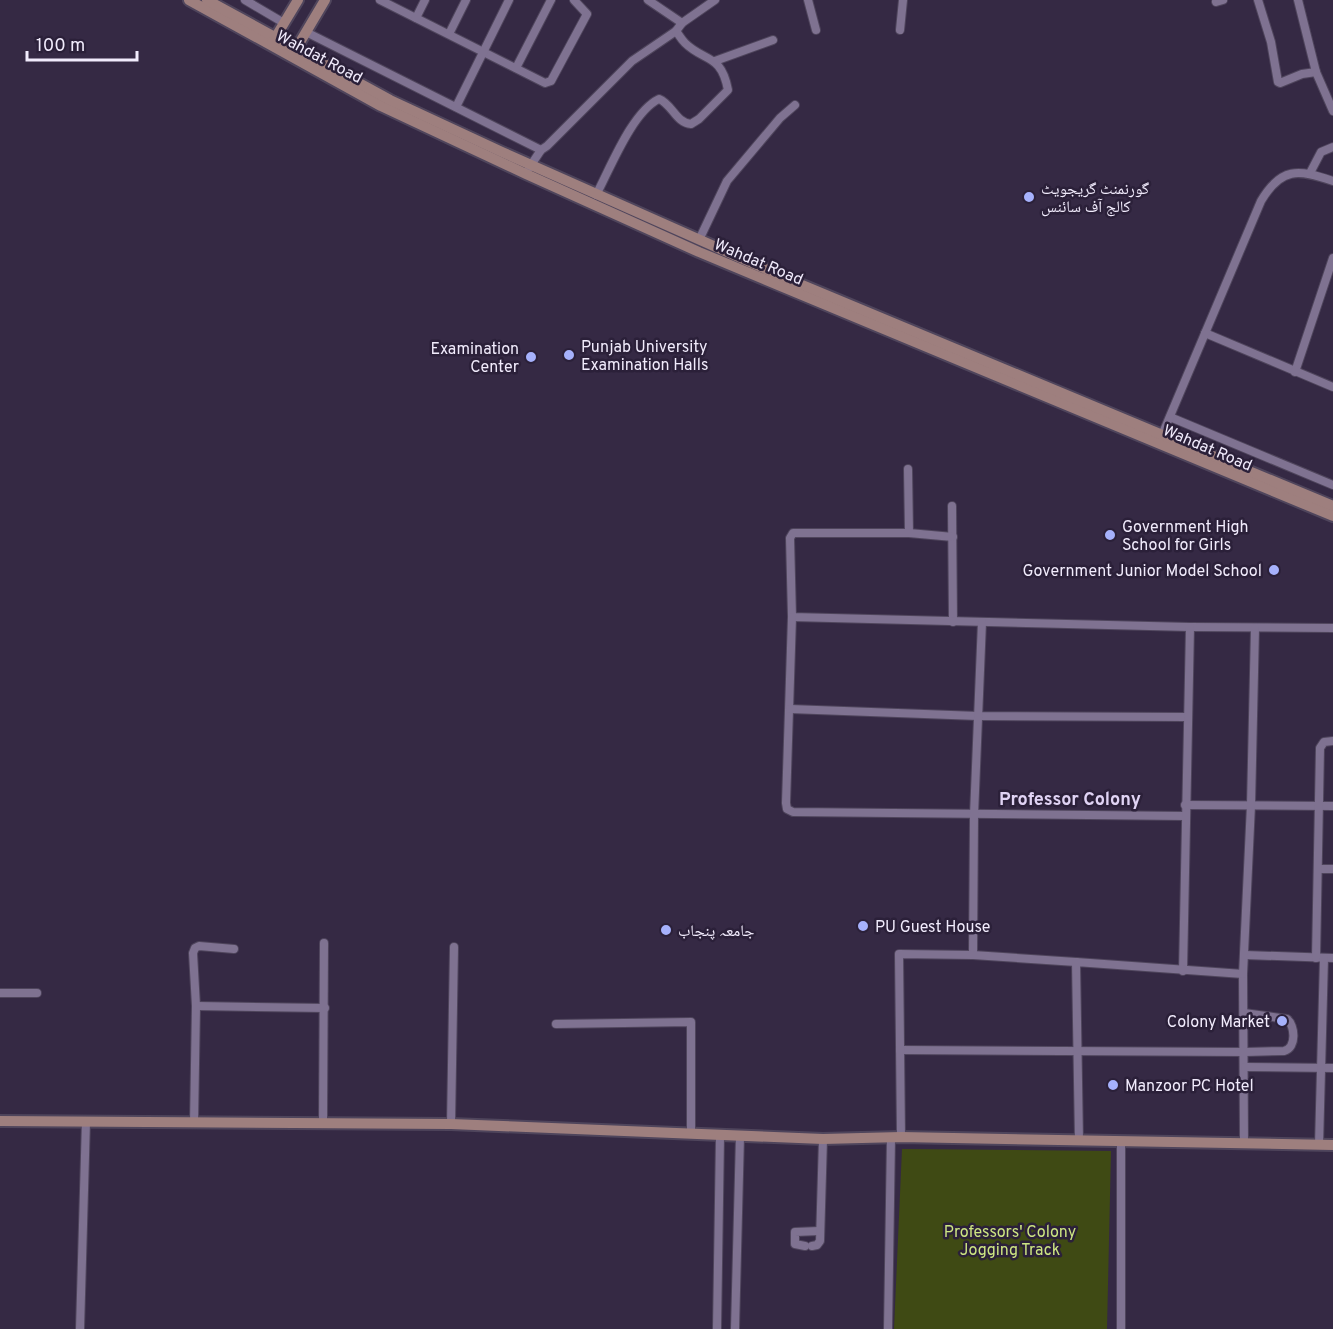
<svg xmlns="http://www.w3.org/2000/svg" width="1333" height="1329" viewBox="0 0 1333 1329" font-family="Overpass,'Noto Naskh Arabic',sans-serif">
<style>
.green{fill:#3f4a14}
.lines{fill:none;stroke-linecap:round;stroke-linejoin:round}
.street-casing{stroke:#4f455c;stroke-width:10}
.secondary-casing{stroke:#4f455c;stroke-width:14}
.street{stroke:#7f7291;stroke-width:8}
.secondary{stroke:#9e7f7e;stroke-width:10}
.poi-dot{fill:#a6b1fc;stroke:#2b2039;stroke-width:2}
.labels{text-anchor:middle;stroke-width:5;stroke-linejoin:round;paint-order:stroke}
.street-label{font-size:16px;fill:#f1ebfc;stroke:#2b2039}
.poi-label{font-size:16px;fill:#f1ebfc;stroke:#2b2039;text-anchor:start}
.park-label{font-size:16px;fill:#cde582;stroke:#2b2039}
.neighbourhood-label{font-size:18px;font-weight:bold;fill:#e0d3f4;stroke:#2b2039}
</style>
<rect width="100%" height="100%" fill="#352944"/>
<polygon class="green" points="902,1149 1111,1151 1107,1329 894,1329"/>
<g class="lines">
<g class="street-casing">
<g id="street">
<polyline points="245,0 284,23"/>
<polyline points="380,0 545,83 551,81 587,14 574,0"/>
<polyline points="648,0 682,23"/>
<polyline points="808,0 816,30"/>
<polyline points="1258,0 1271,42 1278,82 1280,83 1302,74 1316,72"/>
<polyline points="1298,0 1316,72 1333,111"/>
<polyline points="1216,2 1223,0"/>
<polyline points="416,18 425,0"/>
<polyline points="900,30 903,0"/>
<polyline points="306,32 541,150"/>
<polyline points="449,34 466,0"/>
<polyline points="715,61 773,40"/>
<polyline points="516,68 551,0"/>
<polyline points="456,107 509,0"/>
<polyline points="529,168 541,150 547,146 632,61 676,31 682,23 715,0"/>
<polyline points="1310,173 1321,152 1333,147"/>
<path d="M596,195C611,167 632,112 659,99C672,104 676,123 691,124L699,119L728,90C721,53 704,62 685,43C681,39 679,35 676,31"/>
<polyline points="699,240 727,181 780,118 795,105"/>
<polyline points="1205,333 1333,387"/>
<polyline points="1295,372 1333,258"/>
<polyline points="1170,417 1333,485"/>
<path d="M1162,435L1261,201C1281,167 1298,169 1333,181"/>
<polyline points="908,469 909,533"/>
<polyline points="952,506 953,622"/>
<polyline points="953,537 909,533 793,533 790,538 792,617 1190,627 1333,628"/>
<polyline points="792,617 786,803 787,809 793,812 1185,816"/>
<polyline points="790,709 978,716 1187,717"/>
<polyline points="1185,805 1333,806"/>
<polyline points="1318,869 1333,869"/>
<polyline points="973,955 974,815 982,622"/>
<polyline points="1245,955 1333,958"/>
<polyline points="1316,958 1320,748 1324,742 1333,741"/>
<polyline points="1183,971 1190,627"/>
<polyline points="1243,974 1244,1144"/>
<polyline points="0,993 37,993"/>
<polyline points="196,1006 325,1008"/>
<polyline points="556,1024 691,1022 691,1134"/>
<path d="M900,1050L1245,1052L1284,1051C1297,1048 1295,1025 1287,1019L1244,1013"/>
<polyline points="1245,1067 1333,1068"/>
<polyline points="194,1123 196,1006 193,953 195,948 199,946 234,949"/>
<polyline points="323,1124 324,943"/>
<polyline points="451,1124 454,947"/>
<polyline points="901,1137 899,954 973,955 1076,962"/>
<polyline points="1079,1141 1076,962 1243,974 1251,805 1255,628"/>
<polyline points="1121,1141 1121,1329"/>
<polyline points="1319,1145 1324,958"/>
<polyline points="805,1246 795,1244 795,1232 819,1231"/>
<polyline points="812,1246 817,1245 820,1241 823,1139"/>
<polyline points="80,1329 86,1121"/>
<polyline points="717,1329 720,1136"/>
<polyline points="735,1329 740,1136"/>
<polyline points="888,1329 891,1137"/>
</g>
</g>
<g class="secondary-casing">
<g id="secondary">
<polyline points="189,0 381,106 526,174 699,252 1333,516"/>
<polyline points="207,0 390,100 502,152 788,279 1333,506"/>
<polyline points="272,43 298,0"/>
<polyline points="293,54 325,0"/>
<polyline points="0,1121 451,1124 823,1139 901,1137 1333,1145"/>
</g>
</g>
<use href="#street" class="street"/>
<use href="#secondary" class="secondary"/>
</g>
<g class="poi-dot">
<circle cx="1029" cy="197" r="6"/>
<circle cx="569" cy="355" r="6"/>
<circle cx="531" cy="357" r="6"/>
<circle cx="1110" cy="535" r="6"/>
<circle cx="1274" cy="570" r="6"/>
<circle cx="863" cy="926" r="6"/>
<circle cx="666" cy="930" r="6"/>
<circle cx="1282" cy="1021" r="6"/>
<circle cx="1113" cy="1085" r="6"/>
</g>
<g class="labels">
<g class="street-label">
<text transform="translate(320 56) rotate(28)" y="6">Wahdat Road</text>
<text transform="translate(759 261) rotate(23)" y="6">Wahdat Road</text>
<text transform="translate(1208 447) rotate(23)" y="6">Wahdat Road</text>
</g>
<g class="poi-label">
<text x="1041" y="194">گورنمنٹ گریجویٹ<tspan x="1041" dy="18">کالج آف سائنس</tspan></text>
<text x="581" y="352">Punjab University<tspan x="581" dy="18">Examination Halls</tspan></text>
<text x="519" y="354" text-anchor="end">Examination<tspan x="519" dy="18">Center</tspan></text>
<text x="1122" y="532">Government High<tspan x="1122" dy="18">School for Girls</tspan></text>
<text x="1262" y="576" text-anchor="end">Government Junior Model School</text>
<text x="875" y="932">PU Guest House</text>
<text x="678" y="936">جامعہ پنجاب</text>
<text x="1270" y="1027" text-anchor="end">Colony Market</text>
<text x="1125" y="1091">Manzoor PC Hotel</text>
</g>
<g class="park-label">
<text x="1010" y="1237">Professors' Colony<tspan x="1010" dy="18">Jogging Track</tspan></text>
</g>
<g class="neighbourhood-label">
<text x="1070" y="805">Professor Colony</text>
</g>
</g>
<path d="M27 51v9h110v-9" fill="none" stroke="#f1ebfc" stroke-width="3"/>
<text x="36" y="51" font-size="18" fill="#f1ebfc" stroke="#2b2039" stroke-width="4.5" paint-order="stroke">100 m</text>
</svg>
